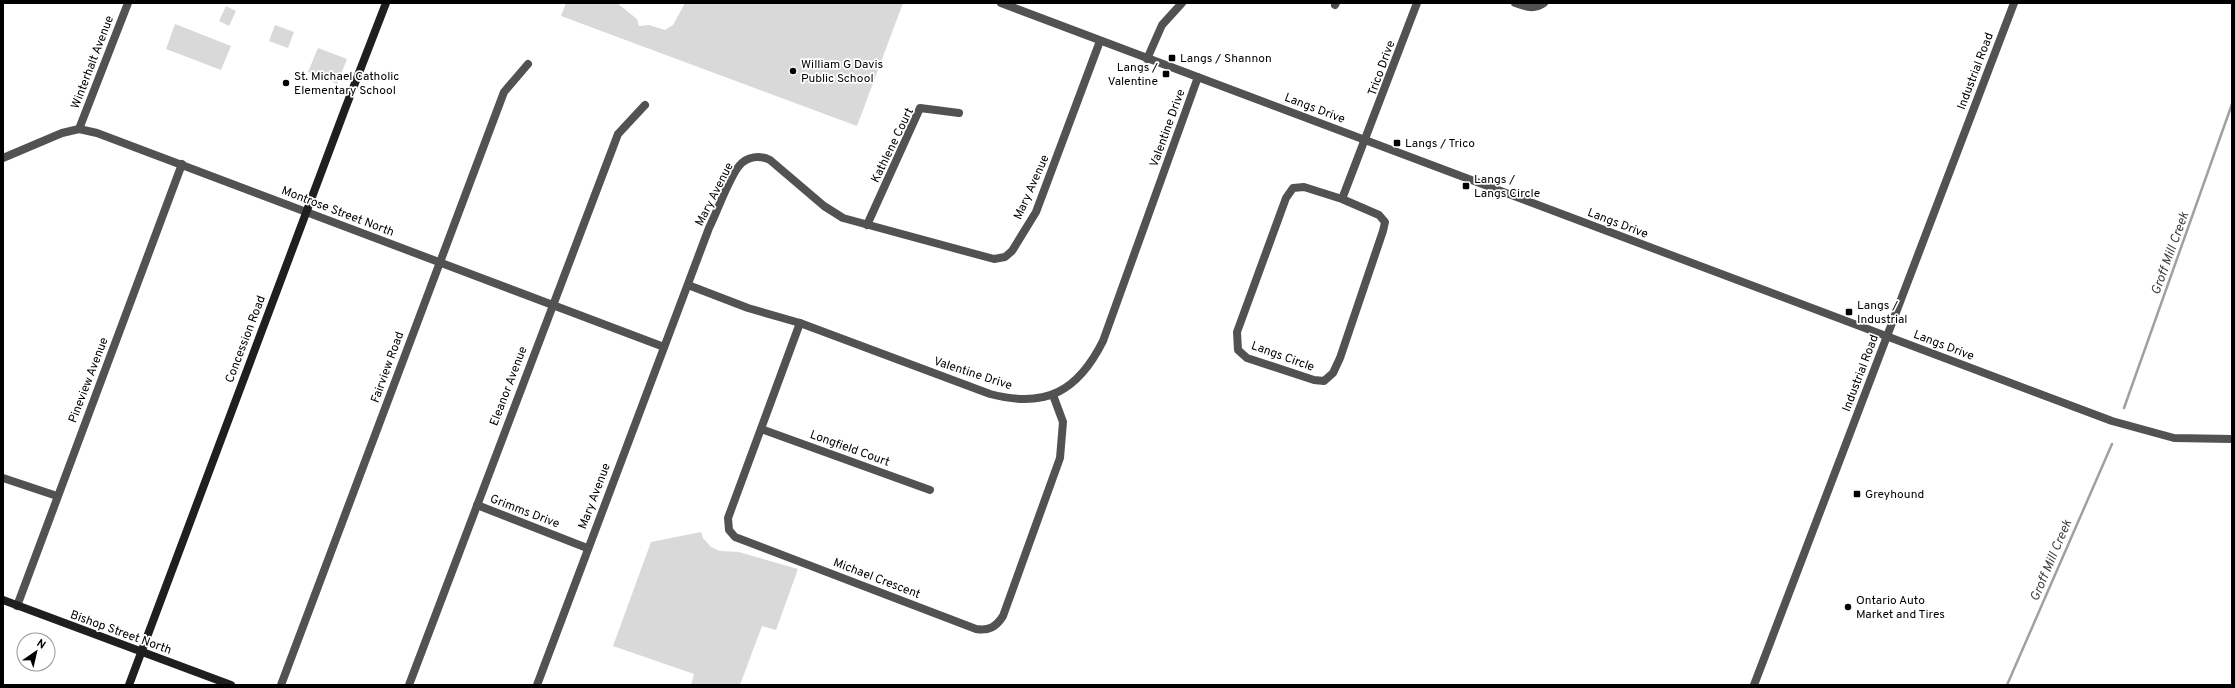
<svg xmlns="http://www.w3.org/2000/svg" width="2235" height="688" viewBox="0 0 2235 688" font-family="Overpass,sans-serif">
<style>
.green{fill:#d9d9d9}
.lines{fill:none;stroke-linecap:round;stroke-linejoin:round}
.stream{stroke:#a0a0a0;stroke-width:2.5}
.minor{stroke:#525252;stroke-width:8}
.tertiary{stroke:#525252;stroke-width:8}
.secondary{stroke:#1f1f1f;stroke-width:8}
.poi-dot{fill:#000;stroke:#fff;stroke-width:1.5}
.labels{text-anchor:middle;stroke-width:3.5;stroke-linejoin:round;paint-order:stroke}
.poi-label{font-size:12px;fill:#000;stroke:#fff;text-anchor:start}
.street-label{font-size:12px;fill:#000;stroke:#fff}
.water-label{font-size:13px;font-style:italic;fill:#414141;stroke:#fff}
</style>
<rect width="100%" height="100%" fill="#fff"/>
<g class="green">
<polygon points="566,3 617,3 637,19 639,26 649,25 665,30 673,25 685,3 903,3 857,126 561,16"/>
<polygon points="226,6 236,11 229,26 219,21"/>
<polygon points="175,24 231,46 221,70 166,49"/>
<polygon points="275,25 294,32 288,48 269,41"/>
<polygon points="318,48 347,59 337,84 308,72"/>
<polygon points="701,532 703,538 711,547 720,551 739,552 798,569 776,630 762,626 740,685 691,685 694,674 613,646 651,542"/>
</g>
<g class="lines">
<g class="stream">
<polyline points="2124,408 2232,104"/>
<polyline points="2007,685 2112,444"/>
</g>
<g class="minor">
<path d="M1515,3C1526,7 1534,10 1544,3"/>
<polyline points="1335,5 1336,3"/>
<polyline points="1147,59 1162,25 1182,3"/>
<polyline points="79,129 128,3"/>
<polyline points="3,158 62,133 79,129 97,133 664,347"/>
<polyline points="1342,199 1304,187 1293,188 1286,198 1237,332 1238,350 1247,358 1314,380 1324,381 1333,373 1340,358 1383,231 1385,222 1379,215 1342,199 1417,3"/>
<polyline points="867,225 920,108 959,113"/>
<path d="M688,285L748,308L800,323L990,394C1046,409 1078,391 1103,341L1198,77"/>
<path d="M800,323L728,518L729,530L735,537L976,629C989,631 996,627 1003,616L1060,458L1063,422L1053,395"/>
<polyline points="761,429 930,490"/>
<polyline points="3,478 57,496"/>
<polyline points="477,505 587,548"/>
<polyline points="17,606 182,164"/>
<polyline points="281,685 504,92 528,64"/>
<polyline points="409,685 618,134 645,105"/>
<path d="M537,685L709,228C717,212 729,178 739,166C747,156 760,155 770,160L824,206L843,218L994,259L1005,257L1012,251L1036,212L1100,41"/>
<polyline points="1754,685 2014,3"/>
</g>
<polyline class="tertiary" points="1001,3 2112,421 2174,438 2232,439"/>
<g class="secondary">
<polyline points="3,600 231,685"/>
<polyline points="129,685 345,109 386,3"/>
</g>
</g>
<g class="poi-dot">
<rect x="1168" y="54" width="8" height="8" rx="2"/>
<circle cx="793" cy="71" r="4"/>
<rect x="1162" y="70" width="8" height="8" rx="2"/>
<circle cx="286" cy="83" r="4"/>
<rect x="1393" y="139" width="8" height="8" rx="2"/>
<rect x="1462" y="182" width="8" height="8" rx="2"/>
<rect x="1845" y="308" width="8" height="8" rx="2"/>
<rect x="1853" y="490" width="8" height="8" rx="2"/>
<circle cx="1848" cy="607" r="4"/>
</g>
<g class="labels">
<g class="poi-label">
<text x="1180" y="62">Langs / Shannon</text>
<text x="801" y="68">William G Davis<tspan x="801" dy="14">Public School</tspan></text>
<text x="1158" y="71" text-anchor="end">Langs /<tspan x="1158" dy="14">Valentine</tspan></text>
<text x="294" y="80">St. Michael Catholic<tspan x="294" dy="14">Elementary School</tspan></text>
<text x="1405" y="147">Langs / Trico</text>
<text x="1474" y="183">Langs /<tspan x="1474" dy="14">Langs Circle</tspan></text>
<text x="1857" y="309">Langs /<tspan x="1857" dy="14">Industrial</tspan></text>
<text x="1865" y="498">Greyhound</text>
<text x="1856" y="604">Ontario Auto<tspan x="1856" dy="14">Market and Tires</tspan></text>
</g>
<g class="street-label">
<text transform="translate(92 62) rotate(-69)" y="4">Winterhalt Avenue</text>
<text transform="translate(1381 68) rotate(-70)" y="4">Trico Drive</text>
<text transform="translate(1975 71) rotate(-69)" y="4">Industrial Road</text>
<text transform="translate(1315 108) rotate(21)" y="4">Langs Drive</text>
<text transform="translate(1167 128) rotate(-70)" y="4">Valentine Drive</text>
<text transform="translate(892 145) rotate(-64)" y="4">Kathlene Court</text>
<text transform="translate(1031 187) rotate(-66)" y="4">Mary Avenue</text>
<text transform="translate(714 194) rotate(-63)" y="4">Mary Avenue</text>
<text transform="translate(338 211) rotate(21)" y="4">Montrose Street North</text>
<text transform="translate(1618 223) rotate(21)" y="4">Langs Drive</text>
<text transform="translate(245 339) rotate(-69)" y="4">Concession Road</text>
<text transform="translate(1944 345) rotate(21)" y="4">Langs Drive</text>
<text transform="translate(1283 356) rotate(20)" y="4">Langs Circle</text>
<text transform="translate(387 367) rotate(-70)" y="4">Fairview Road</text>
<text transform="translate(973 373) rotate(18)" y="4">Valentine Drive</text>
<text transform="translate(1860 373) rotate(-69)" y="4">Industrial Road</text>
<text transform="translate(88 380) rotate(-69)" y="4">Pineview Avenue</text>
<text transform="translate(508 386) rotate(-69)" y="4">Eleanor Avenue</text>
<text transform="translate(850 448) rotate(20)" y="4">Longfield Court</text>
<text transform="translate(594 496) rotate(-69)" y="4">Mary Avenue</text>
<text transform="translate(525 511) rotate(21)" y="4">Grimms Drive</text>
<text transform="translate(877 578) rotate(21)" y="4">Michael Crescent</text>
<text transform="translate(121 632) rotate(20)" y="4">Bishop Street North</text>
</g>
<g class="water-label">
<text transform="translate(2169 253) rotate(-70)" y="5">Groff Mill Creek</text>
<text transform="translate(2050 560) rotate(-67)" y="5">Groff Mill Creek</text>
</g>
</g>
<rect width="2235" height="688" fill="none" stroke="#000000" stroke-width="8"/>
<g transform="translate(36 652) rotate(34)"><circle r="19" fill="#ffffff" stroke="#999999"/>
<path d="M0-3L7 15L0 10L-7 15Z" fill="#000000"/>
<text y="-6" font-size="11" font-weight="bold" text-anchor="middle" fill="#000000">N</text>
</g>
</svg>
